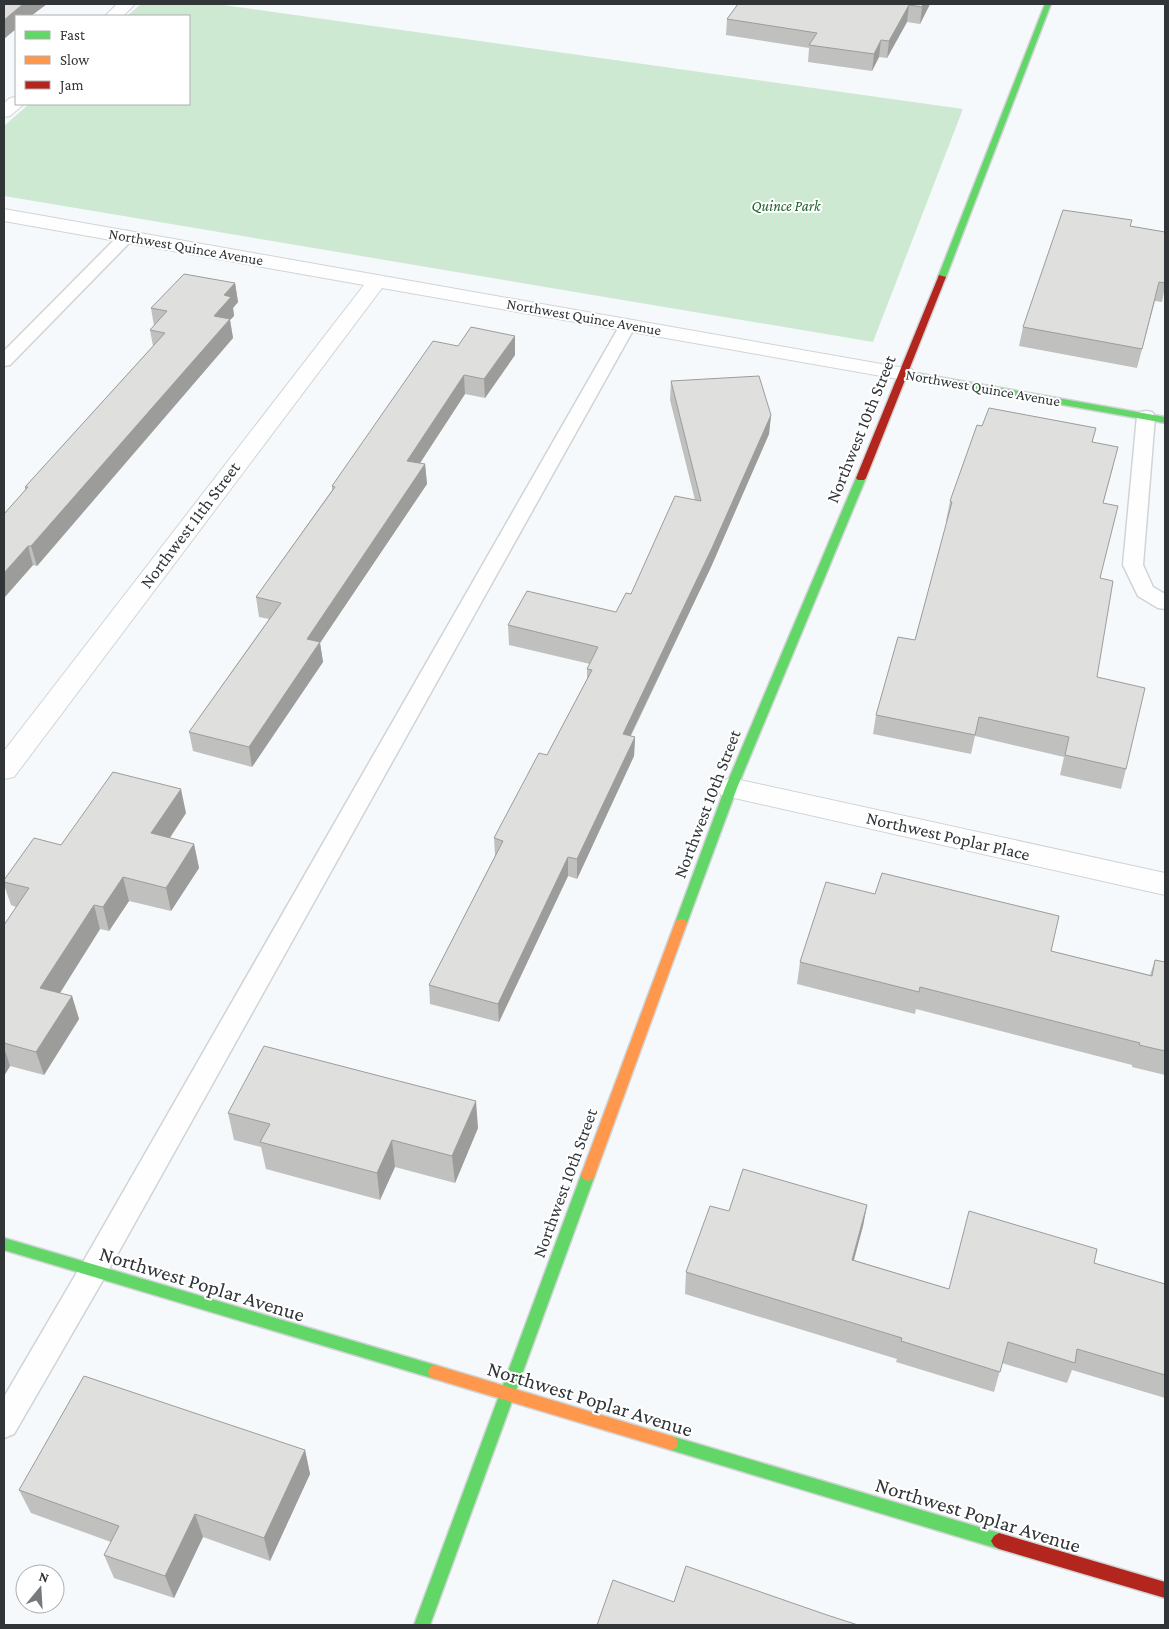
<svg xmlns="http://www.w3.org/2000/svg" width="1169" height="1629" viewBox="0 0 1169 1629" font-family="'Crimson Pro',serif">
<style>
.green{fill:#cee9d2}
.lines{fill:none;stroke-linecap:round;stroke-linejoin:round}
.lane-casing{stroke:#d1d4d6;stroke-width:3}
.street-casing{stroke:#d1d4d6;stroke-width:2}
.fast-casing{stroke:#d1d4d6;stroke-width:3}
.slow-casing{stroke:#d1d4d6;stroke-width:3}
.jam-casing{stroke:#d1d4d6;stroke-width:3}
.lane{fill:#fefefe;fill-rule:evenodd}
.street{fill:#fefefe;fill-rule:evenodd}
.fast{fill:#63d668;fill-rule:evenodd}
.slow{fill:#ff974d;fill-rule:evenodd}
.jam{fill:#b3261e;fill-rule:evenodd}
.wall{fill:#c0c0bf}
.shaded-wall{fill:#9c9c9b}
.building{fill:#dfdfde;stroke:#9c9c9b}
.labels{text-anchor:middle;stroke-width:4;stroke-linejoin:round;paint-order:stroke}
.far-park-label{font-size:15px;font-style:italic;fill:#1d642a;stroke:#fff}
.far-street-label{font-size:15px;fill:#313538;stroke:#fff}
.street-label{font-size:18px;fill:#313538;stroke:#fff}
.near-street-label{font-size:21px;fill:#313538;stroke:#fff}
</style>
<rect width="100%" height="100%" fill="#f6f9fb"/>
<polygon class="green" points="141,4 216,4 963,109 873,342 4,196 4,126 29,104 189,104 189,16 127,16"/>
<g class="lines">
<g class="lane-casing">
<g id="lane">
<polygon points="127,231 133,233 135,236 133,239 10,365 4,366 4,351 121,233"/>
<polygon points="628,320 634,321 636,325 103,1280 14,1434 4,1438 4,1397 83,1262 620,325 622,321"/>
<polygon points="1146,411 1152,412 1155,416 1143,565 1153,587 1165,594 1165,609 1158,608 1138,596 1123,565 1137,416 1140,412"/>
</g>
</g>
<g class="street-casing">
<g id="street">
<polygon points="117,4 135,4 123,16 105,16"/>
<polygon points="16,97 16,104 24,104 10,116 4,117 4,103 10,98"/>
<polygon points="4,209 904,368 912,369 915,374 912,379 904,380 382,288 14,777 4,779 4,751 364,285 4,221"/>
<polygon points="731,778 1165,873 1165,895 721,795 717,788 721,781"/>
</g>
</g>
<g class="fast-casing">
<g id="fast">
<polygon points="1045,4 1051,4 946,277 939,279 938,277"/>
<polygon points="904,371 1165,417 1165,423 901,376 900,374"/>
<polygon points="861,475 866,478 737,788 687,923 685,926 677,926 675,923 725,788 856,478"/>
<polygon points="588,1169 593,1171 595,1175 430,1625 414,1625 581,1175 583,1171"/>
<polygon points="4,1238 435,1365 440,1367 442,1372 440,1377 435,1379 4,1250"/>
<polygon points="671,1436 999,1533 1004,1536 1007,1541 1004,1546 999,1549 671,1450 666,1448 664,1443 666,1438"/>
</g>
</g>
<g class="slow-casing">
<g id="slow">
<polygon points="681,919 685,920 687,923 595,1175 593,1179 588,1181 583,1179 581,1175 675,923 677,920"/>
<polygon points="435,1365 671,1436 676,1438 678,1443 676,1448 671,1450 435,1379 430,1377 428,1372 430,1367"/>
</g>
</g>
<g class="jam-casing">
<g id="jam">
<polygon points="939,275 946,277 866,478 864,480 858,480 856,478"/>
<polygon points="999,1533 1165,1582 1165,1598 999,1549 994,1546 991,1541 994,1536"/>
</g>
</g>
<use href="#lane" class="lane"/>
<use href="#street" class="street"/>
<use href="#fast" class="fast"/>
<use href="#slow" class="slow"/>
<use href="#jam" class="jam"/>
</g>
<g class="wall">
<polygon points="738,4 930,4 920,24 907,22 887,58 879,57 872,71 808,62 809,48 726,35 727,19"/>
<polygon points="1130,226 1165,232 1165,287 1162,302 1155,301 1137,368 1019,346 1023,327"/>
<polygon points="235,283 238,302 233,308 234,316 230,320 233,338 37,566 33,565 4,598 4,514 25,490 25,487 153,346 150,330 154,326 151,308"/>
<polygon points="515,336 515,355 485,398 465,394 420,463 425,464 427,484 320,643 323,662 252,767 193,751 189,732 269,619 259,617 256,597 332,490 332,486 458,346"/>
<polygon points="671,381 771,415 769,434 711,567 631,736 635,737 634,756 577,879 568,876 499,1022 430,1004 429,985 495,856 494,838 547,755 587,679 587,669 590,664 509,645 508,625 616,612 631,594 695,500 670,400"/>
<polygon points="982,426 1096,428 1092,443 1113,467 1103,504 1100,578 1097,677 1126,769 1121,789 1060,775 1064,757 975,736 971,754 873,734 876,715 915,640 947,521 946,521 950,501"/>
<polygon points="186,813 170,838 194,844 199,868 171,911 129,901 109,931 100,929 60,993 72,996 79,1019 44,1075 10,1066 4,1076 4,925 16,907 11,905 4,885 4,880 61,845"/>
<polygon points="1051,951 1150,975 1155,960 1165,962 1165,1075 1132,1067 1132,1065 916,1009 915,1014 797,984 800,962"/>
<polygon points="228,1113 478,1128 455,1183 395,1167 380,1200 266,1169 261,1147 234,1140"/>
<polygon points="867,1205 863,1226 854,1260 949,1289 1094,1263 1165,1284 1165,1398 1072,1370 1067,1383 1002,1363 994,1392 896,1362 897,1359 685,1294 686,1272 729,1211"/>
<polygon points="305,1450 310,1474 270,1561 203,1537 174,1598 114,1578 104,1555 111,1542 31,1513 19,1490"/>
</g>
<g class="shaded-wall">
<polygon points="23,4 47,4 31,16 16,16 16,29 4,39 4,20"/>
<polygon points="923,4 930,4 920,24 922,7"/>
<polygon points="909,5 907,22 887,58 889,41"/>
<polygon points="881,40 879,57 872,71 874,54"/>
<polygon points="235,283 238,302 233,308 234,316 230,320 233,338 37,566 31,546 214,316 224,295"/>
<polygon points="515,336 515,355 485,398 484,379"/>
<polygon points="464,375 465,394 409,480 407,461"/>
<polygon points="771,415 769,434 711,567 622,753 623,734"/>
<polygon points="425,464 427,484 320,643 323,662 252,767 249,747 307,639"/>
<polygon points="28,546 33,565 4,598 4,573"/>
<polygon points="635,737 634,756 577,879 577,859"/>
<polygon points="181,789 186,813 157,857 151,833"/>
<polygon points="194,844 199,868 171,911 166,888"/>
<polygon points="568,857 568,876 499,1022 498,1004"/>
<polygon points="123,877 129,901 109,931 103,907"/>
<polygon points="94,905 100,929 48,1012 40,988"/>
<polygon points="72,996 79,1019 44,1075 36,1052"/>
<polygon points="4,1047 10,1066 4,1076"/>
<polygon points="476,1101 478,1128 455,1183 452,1156"/>
<polygon points="392,1140 395,1167 380,1200 377,1173"/>
<polygon points="867,1205 863,1226 848,1281 852,1260"/>
<polygon points="305,1450 310,1474 270,1561 264,1538"/>
<polygon points="195,1514 203,1537 174,1598 165,1576"/>
</g>
<g class="building">
<polygon points="4,4 23,4 4,20"/>
<polygon points="738,4 923,4 922,7 909,5 889,41 881,40 874,54 809,45 817,33 727,19"/>
<polygon points="1063,210 1132,220 1130,226 1165,232 1165,283 1159,282 1142,349 1023,327"/>
<polygon points="184,274 235,283 224,295 231,297 214,316 230,319 31,546 28,546 4,573 4,514 28,487 25,487 165,333 150,330 167,311 151,308"/>
<polygon points="471,327 515,336 484,379 464,375 407,461 425,464 307,639 320,642 249,747 189,732 281,603 256,597 335,487 332,486 433,341 458,346"/>
<polygon points="759,376 771,415 712,548 623,734 635,737 577,859 568,857 498,1004 429,985 503,841 494,838 539,753 547,755 592,670 587,669 598,647 508,625 527,591 616,612 626,593 631,594 675,496 701,501 671,381"/>
<polygon points="989,408 1096,428 1092,442 1118,447 1103,503 1118,506 1100,578 1113,581 1097,677 1145,688 1126,769 1065,755 1069,737 979,717 975,735 876,715 898,637 915,640 952,502 950,501 977,425 982,426"/>
<polygon points="113,772 181,789 151,833 194,844 166,888 123,877 103,907 94,905 40,988 72,996 36,1052 4,1043 4,925 29,888 4,882 4,880 34,838 61,845"/>
<polygon points="882,873 1059,916 1051,951 1152,976 1155,960 1165,962 1165,1051 1139,1045 1140,1043 920,987 919,992 800,962 826,882 875,894"/>
<polygon points="264,1046 476,1101 452,1156 392,1140 377,1173 260,1142 270,1124 228,1113"/>
<polygon points="743,1169 867,1205 852,1260 949,1289 969,1211 1097,1249 1094,1263 1165,1284 1165,1375 1077,1349 1075,1363 1008,1342 1000,1372 901,1341 902,1338 686,1272 710,1206 729,1211"/>
<polygon points="84,1376 305,1450 264,1538 195,1514 165,1576 104,1555 119,1526 19,1490"/>
<polygon points="686,1566 827,1615 858,1625 597,1625 613,1580 674,1602"/>
</g>
<g class="labels">
<g class="far-park-label">
<text x="786" y="211">Quince Park</text>
</g>
<g class="far-street-label">
<text transform="translate(186 247) rotate(10)" y="5">Northwest Quince Avenue</text>
<text transform="translate(584 317) rotate(10)" y="5">Northwest Quince Avenue</text>
<text transform="translate(983 388) rotate(10)" y="5">Northwest Quince Avenue</text>
</g>
<g class="street-label">
<text transform="translate(861 429) rotate(-68)" y="6">Northwest 10th Street</text>
<text transform="translate(190 525) rotate(-53)" y="6">Northwest 11th Street</text>
<text transform="translate(707 804) rotate(-69)" y="6">Northwest 10th Street</text>
<text transform="translate(948 836) rotate(13)" y="6">Northwest Poplar Place</text>
<text transform="translate(565 1183) rotate(-70)" y="6">Northwest 10th Street</text>
</g>
<g class="near-street-label">
<text transform="translate(202 1284) rotate(17)" y="7">Northwest Poplar Avenue</text>
<text transform="translate(590 1399) rotate(17)" y="7">Northwest Poplar Avenue</text>
<text transform="translate(978 1515) rotate(17)" y="7">Northwest Poplar Avenue</text>
</g>
</g>
<rect width="1169" height="1629" fill="none" stroke="#313538" stroke-width="10"/>
<rect x="15" y="15" width="175" height="90" fill="#ffffff" stroke="#adaeaf"/>
<rect x="25" y="31" width="25" height="8" fill="#63d668" stroke="#adaeaf"/>
<text x="60" y="40" font-size="15" fill="#313538">Fast</text>
<rect x="25" y="56" width="25" height="8" fill="#ff974d" stroke="#adaeaf"/>
<text x="60" y="65" font-size="15" fill="#313538">Slow</text>
<rect x="25" y="81" width="25" height="8" fill="#b3261e" stroke="#adaeaf"/>
<text x="60" y="90" font-size="15" fill="#313538">Jam</text>
<g transform="translate(40 1589) rotate(18)"><circle r="24" fill="#ffffff" stroke="#adaeaf"/>
<path d="M0-4L9 19L0 12L-9 19Z" fill="#767a7c"/>
<text y="-8" font-size="14" font-weight="bold" text-anchor="middle" fill="#313538">N</text>
</g>
</svg>
